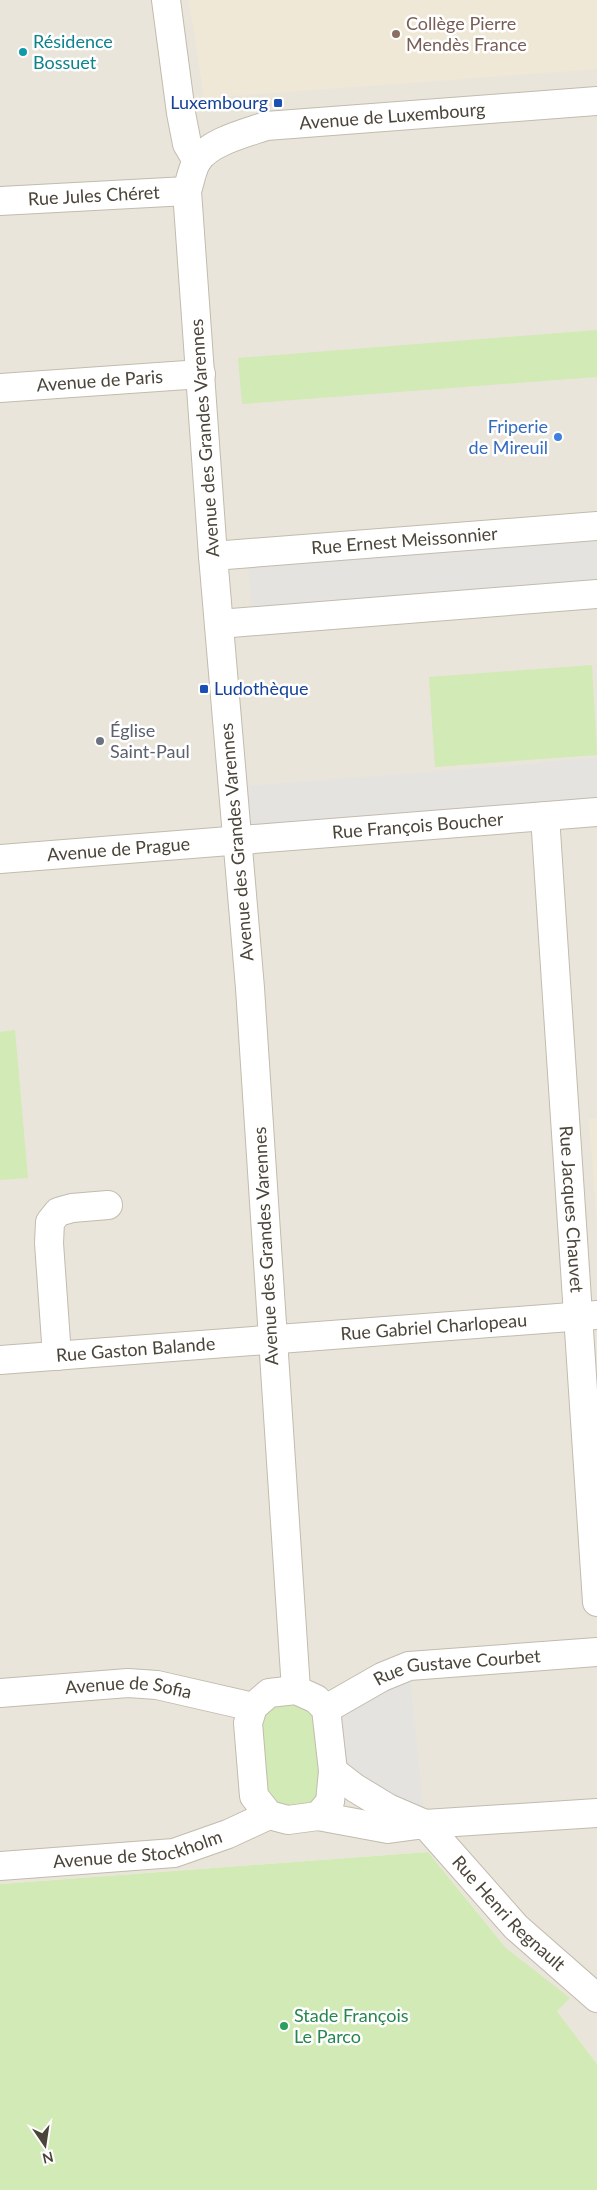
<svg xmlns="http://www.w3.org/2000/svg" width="597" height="2190" viewBox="0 0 597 2190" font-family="Lato,sans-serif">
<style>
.residential{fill:#eae5da}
.education{fill:#efe8d6}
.green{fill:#d2eab5}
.parking{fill:#e5e3e0}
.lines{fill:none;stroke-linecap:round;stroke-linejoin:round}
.minor-casing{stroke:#c2bbae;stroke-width:30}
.minor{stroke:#fff;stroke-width:28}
.education-dot{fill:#8d6e63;stroke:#fff;stroke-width:2}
.culture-dot{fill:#0f9aa8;stroke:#fff;stroke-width:2}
.transit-dot{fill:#1a4fb4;stroke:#fff;stroke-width:2}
.shop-dot{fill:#3f7fe0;stroke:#fff;stroke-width:2}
.worship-dot{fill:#6b7280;stroke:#fff;stroke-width:2}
.leisure-dot{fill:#2e9e5b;stroke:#fff;stroke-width:2}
.labels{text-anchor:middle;stroke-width:5;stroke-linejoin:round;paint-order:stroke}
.education-label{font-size:18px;fill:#785e54;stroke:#fff;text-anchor:start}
.culture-label{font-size:18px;fill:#0d838f;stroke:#fff;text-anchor:start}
.transit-label{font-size:18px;fill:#164399;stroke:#fff;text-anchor:end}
.street-label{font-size:18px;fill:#4b4439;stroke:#fff}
.shop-label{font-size:18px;fill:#366cbe;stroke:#fff;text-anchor:end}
.worship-label{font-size:18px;fill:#5b616d;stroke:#fff;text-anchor:start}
.leisure-label{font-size:18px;fill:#27864d;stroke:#fff;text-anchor:start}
</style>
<rect width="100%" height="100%" fill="#f6f3ec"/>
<polygon class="residential" points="0,0 597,0 597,2064 557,2011 569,1998 506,1948 428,1852 0,1884"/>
<g class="education">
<polygon points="189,0 597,0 597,69 204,98"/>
<polygon points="597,1118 597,1227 589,1119"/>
</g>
<g class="green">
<polygon points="597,330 597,377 242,404 238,358"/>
<polygon points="592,665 597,755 435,767 429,677"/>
<polygon points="15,1030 28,1178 0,1180 0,1032"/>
<polygon points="316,1699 330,1802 269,1815 253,1707"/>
<polygon points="428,1852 506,1948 570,1998 557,2011 597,2064 597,2190 0,2190 0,1884"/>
</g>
<g class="parking">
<polygon points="597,526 597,594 253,622 247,554"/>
<polygon points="597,758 597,812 237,840 233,787 541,763 543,788 542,762"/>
<polygon points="409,1666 425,1824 333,1771 326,1709"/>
</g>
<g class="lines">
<g class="minor-casing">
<g id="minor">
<polyline points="166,0 181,113 187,144 197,161"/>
<path id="s1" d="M0,201L187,191"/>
<path id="s2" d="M0,388L201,374"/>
<path id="s3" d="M213,556L597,526"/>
<polyline points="219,624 597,594"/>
<path id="s4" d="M545,816L597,1602"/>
<path id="s5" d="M0,859L597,812"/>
<polyline points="57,1356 49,1243 50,1222 58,1212 72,1208 108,1205"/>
<path id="s6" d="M0,1360L597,1315"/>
<path id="s7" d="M296,1690L250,988L213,556L187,191C190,182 192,169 197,161C209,142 246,133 266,126L597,101"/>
<polygon points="296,1690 316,1699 326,1709 333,1771 330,1802 318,1816 288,1820 269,1815 254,1796 248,1723 253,1707 269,1693"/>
<path id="s8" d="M0,1693L128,1683L157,1685L253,1707"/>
<path id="s9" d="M326,1709L382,1677L409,1666L597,1652"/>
<polyline points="333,1771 355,1788 388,1808 425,1824 597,1813"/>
<path id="s10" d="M318,1816L388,1829L425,1824L516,1927L597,1998"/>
<path id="s11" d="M0,1866L174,1853L228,1834L269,1815"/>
</g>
</g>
<use href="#minor" class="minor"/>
</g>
<circle class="education-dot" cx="396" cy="34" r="5"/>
<circle class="culture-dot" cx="23" cy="52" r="5"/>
<g class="transit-dot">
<rect x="273" y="98" width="10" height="10" rx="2.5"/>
<rect x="199" y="684" width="10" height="10" rx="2.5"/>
</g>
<circle class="shop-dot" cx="558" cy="437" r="5"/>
<circle class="worship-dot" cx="100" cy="741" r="5"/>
<circle class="leisure-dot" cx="284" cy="2026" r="5"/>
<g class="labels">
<g class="education-label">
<text x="406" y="30">Collège Pierre<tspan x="406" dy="21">Mendès France</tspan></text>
</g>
<g class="culture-label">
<text x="33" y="48">Résidence<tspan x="33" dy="21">Bossuet</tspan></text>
</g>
<g class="transit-label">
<text x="268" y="109">Luxembourg</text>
<text x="214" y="695" text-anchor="start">Ludothèque</text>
</g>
<g class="street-label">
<text dy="6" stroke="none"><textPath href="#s7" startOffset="1740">Avenue de Luxembourg</textPath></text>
<text dy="6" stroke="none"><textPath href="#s1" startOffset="94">Rue Jules Chéret</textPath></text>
<text dy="6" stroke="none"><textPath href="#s2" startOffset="100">Avenue de Paris</textPath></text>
<text transform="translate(205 438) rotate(-94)" y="6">Avenue des Grandes Varennes</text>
<text dy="6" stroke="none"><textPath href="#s3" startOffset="192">Rue Ernest Meissonnier</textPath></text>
<text dy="6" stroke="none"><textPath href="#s5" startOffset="419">Rue François Boucher</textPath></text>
<text transform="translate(237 842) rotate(-95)" y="6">Avenue des Grandes Varennes</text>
<text dy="6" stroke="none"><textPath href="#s5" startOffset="119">Avenue de Prague</textPath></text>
<text dy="6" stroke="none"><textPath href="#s4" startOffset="394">Rue Jacques Chauvet</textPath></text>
<text transform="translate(266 1246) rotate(-93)" y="6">Avenue des Grandes Varennes</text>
<text dy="6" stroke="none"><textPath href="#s6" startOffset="435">Rue Gabriel Charlopeau</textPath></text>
<text dy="6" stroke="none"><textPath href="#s6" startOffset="136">Rue Gaston Balande</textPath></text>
<text dy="6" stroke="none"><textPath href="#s9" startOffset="141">Rue Gustave Courbet</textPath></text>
<text dy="6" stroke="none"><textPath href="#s8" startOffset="129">Avenue de Sofia</textPath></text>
<text dy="6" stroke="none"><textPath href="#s11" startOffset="139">Avenue de Stockholm</textPath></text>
<text dy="6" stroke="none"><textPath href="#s10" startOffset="231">Rue Henri Regnault</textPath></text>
</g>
<g class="shop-label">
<text x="548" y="433">Friperie<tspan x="548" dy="21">de Mireuil</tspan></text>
</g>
<g class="worship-label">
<text x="110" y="737">Église<tspan x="110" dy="21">Saint-Paul</tspan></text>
</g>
<g class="leisure-label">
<text x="294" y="2022">Stade François<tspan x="294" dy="21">Le Parco</tspan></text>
</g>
</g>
<g transform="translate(45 2145) rotate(167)" stroke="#ffffff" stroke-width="4" paint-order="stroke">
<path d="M0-4L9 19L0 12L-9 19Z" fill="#4b4439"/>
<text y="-8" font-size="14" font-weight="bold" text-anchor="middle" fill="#4b4439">N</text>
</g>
</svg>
